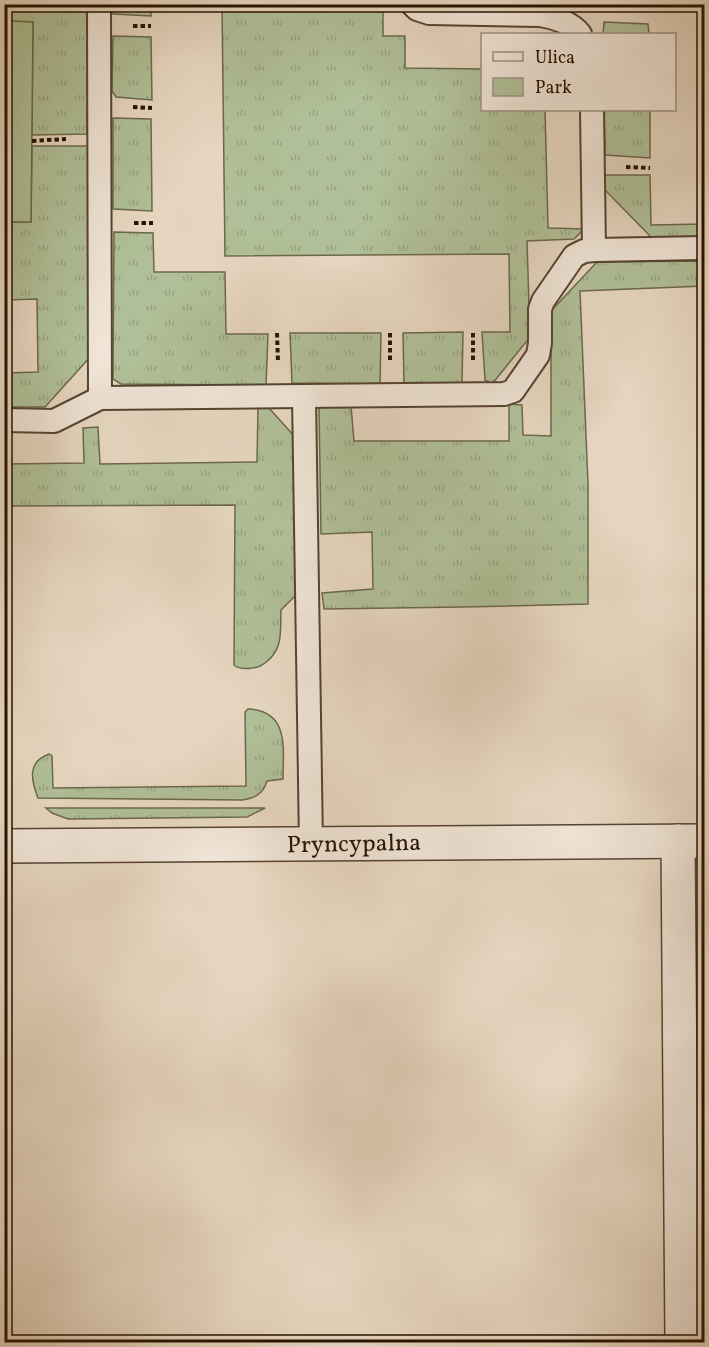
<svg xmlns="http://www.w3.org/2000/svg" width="709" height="1347" viewBox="0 0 709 1347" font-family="Vollkorn,serif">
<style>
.grass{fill:url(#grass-tufts);stroke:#6c684c;stroke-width:1.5}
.green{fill:#b0bf97;stroke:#6c684c;stroke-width:1.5}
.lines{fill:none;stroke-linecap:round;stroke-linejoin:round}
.service-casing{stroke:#574331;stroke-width:26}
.minor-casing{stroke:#574331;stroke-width:36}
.tertiary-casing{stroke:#574331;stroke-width:36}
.path{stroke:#271201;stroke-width:4;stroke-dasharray:4.5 3;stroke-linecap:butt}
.service{stroke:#efe4d6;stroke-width:22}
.minor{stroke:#efe4d6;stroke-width:33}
.tertiary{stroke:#efe4d6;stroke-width:33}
.labels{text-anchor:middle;stroke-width:4.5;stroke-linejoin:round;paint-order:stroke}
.street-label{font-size:24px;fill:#271201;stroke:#efe4d6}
</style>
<defs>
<pattern id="grass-tufts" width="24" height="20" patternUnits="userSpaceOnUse" patternTransform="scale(1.5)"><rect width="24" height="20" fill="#b0bf97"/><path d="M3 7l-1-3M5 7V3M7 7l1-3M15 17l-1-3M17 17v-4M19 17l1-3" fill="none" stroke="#97a380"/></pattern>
</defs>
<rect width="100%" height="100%" fill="#e6d6c0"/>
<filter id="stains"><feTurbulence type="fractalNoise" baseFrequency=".00333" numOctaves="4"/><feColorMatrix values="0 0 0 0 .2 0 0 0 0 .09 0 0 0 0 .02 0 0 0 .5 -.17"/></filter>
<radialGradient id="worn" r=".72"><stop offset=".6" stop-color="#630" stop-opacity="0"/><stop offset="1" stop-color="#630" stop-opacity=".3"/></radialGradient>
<g class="grass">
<polygon points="5,5 88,5 87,134 32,135 33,22 5,21"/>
<polygon points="110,5 151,5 151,16 113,14 110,11"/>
<polygon points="222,5 383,5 383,36 405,36 405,68 482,69 482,110 545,110 548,228 584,229 574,239 527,241 530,337 492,384 485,380 482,332 510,332 509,254 225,256"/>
<polygon points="604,22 648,24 649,34 603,34"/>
<polygon points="113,36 151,37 152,100 116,97 112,91"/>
<polygon points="604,110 650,110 650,158 605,155"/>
<polygon points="113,118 151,119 152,211 113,209"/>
<polygon points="32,146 89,146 92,355 45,407 5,407 5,373 38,372 37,299 5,300 4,222 31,222"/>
<polygon points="605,175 650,175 651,225 704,224 704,238 652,238 605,190"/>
<polygon points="114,232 153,233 154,272 225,272 226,334 268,334 266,385 121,384 113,379"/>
<polygon points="704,261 704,286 580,291 588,484 588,604 464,607 324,609 322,593 373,589 372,532 321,534 319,406 351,406 354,441 509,441 509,404 522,405 523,435 551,436 551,311 597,262"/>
<polygon points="463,332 462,384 404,384 403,333"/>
<polygon points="290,333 381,333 380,384 292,383"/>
<path d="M258,407H268L296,438L300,591L281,610C280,631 284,649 265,663C261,666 257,668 252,668C246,669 239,669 234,665L235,505L5,506L4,464L84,463L83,428L98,427L100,464L257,462Z"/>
<path d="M248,709C290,711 283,749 283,779L267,781C263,794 255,798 242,800L38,798C31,780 27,762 49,754L52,756L53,788L246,786L245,712Z"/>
<polygon points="46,808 265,808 247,817 68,819 52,813"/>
</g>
<polygon class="green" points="5,21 33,22 31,222 5,222"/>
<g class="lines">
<g class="service-casing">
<g id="service">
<polyline points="99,4 100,398"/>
<path d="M412,4L417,9L429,13L540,15C554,17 572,23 580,34"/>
<polyline points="592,110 594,250"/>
<polyline points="304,396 311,844"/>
<polyline points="4,420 54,421 100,398 504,394 513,391 538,355 540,343 540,309 543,301 574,256 584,251 594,250 704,248"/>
</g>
</g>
<g class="minor-casing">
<polyline id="minor" points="678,841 682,1342"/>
</g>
<g class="tertiary-casing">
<polyline id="tertiary" points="4,846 704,841"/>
</g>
<g class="path">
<polyline points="607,10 649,10"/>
<polyline points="133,26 151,26"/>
<polyline points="133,107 152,108"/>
<polyline points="32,141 66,139"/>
<polyline points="626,167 650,168"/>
<polyline points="134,223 153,223"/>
<polyline points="277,333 278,363"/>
<polyline points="390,333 390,361"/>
<polyline points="473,360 473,332"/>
</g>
<use href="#service" class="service"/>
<use href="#minor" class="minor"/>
<use href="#tertiary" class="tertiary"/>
</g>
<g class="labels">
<g class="street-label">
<text transform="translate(354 843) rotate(-1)" y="8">Pryncypalna</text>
</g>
</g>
<rect width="709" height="1347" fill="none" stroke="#e6d6c0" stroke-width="24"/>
<rect x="6" y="6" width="697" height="1335" fill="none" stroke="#271201" stroke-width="3"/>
<rect x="12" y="12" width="685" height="1323" fill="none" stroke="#271201" stroke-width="1.5"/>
<rect x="481" y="33" width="195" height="78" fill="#efe4d6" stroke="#9f9081" stroke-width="1.5"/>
<rect x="493" y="52" width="30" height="9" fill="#efe4d6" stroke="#9f9081" stroke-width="1.5"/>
<text x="535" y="63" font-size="18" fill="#271201">Ulica</text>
<rect x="493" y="78" width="30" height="18" fill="#b0bf97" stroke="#9f9081" stroke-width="1.5"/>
<text x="535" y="93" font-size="18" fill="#271201">Park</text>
<rect width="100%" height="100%" filter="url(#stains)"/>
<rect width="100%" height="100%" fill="url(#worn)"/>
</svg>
